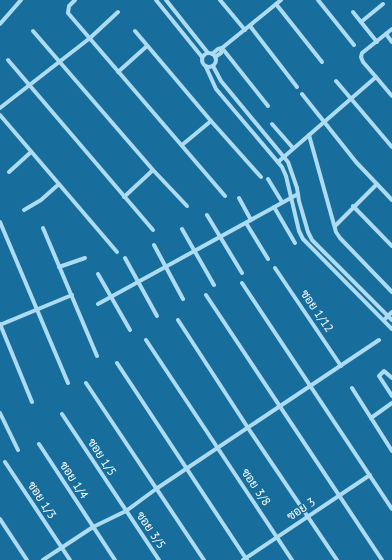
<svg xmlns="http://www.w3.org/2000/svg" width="392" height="560" viewBox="0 0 392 560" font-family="'PT Sans',Sarabun,sans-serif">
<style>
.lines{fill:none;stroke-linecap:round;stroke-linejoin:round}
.street{stroke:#addcf2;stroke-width:4}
.labels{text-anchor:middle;stroke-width:3;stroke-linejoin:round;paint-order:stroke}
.street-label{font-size:12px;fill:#fff;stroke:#176e9c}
</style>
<rect width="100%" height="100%" fill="#176e9c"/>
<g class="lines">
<g class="street">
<polyline points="75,0 69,6 68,13 225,196"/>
<polyline points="156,0 202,57"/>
<polyline points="166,0 208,53"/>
<polyline points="220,0 245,30"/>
<polyline points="318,0 354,45"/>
<polyline points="276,4 322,62"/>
<polyline points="353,12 377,42"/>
<polyline points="361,22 383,4"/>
<polyline points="0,24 21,0"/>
<polyline points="250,26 297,87"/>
<polyline points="33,31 153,170 187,206"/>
<polyline points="135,31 211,121 261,177"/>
<polyline points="386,34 392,42"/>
<circle cx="209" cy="60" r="7"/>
<polyline points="212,54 218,49 222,48 221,53 215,57"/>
<polyline points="8,60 153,230"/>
<polyline points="213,66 221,81 288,162 297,188 299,201 308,232 312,240 392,320"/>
<polyline points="206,67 216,89 282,167 286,176 299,231 303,239 392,329"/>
<polyline points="118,72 147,46"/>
<polyline points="376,77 392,96"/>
<polyline points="336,81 392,147"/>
<polyline points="302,94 356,162 392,200"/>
<polyline points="268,106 222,48 281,0"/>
<polyline points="0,108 90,38 118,12"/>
<polyline points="0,115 117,252"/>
<polyline points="272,124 293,148"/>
<polyline points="309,135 336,232 340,238 392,292"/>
<polyline points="182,145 211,121"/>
<polyline points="278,162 376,77 363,62 361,57 362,53 392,29"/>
<polyline points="9,172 31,152"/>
<polyline points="268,179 282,202"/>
<polyline points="124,197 153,170"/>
<polyline points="239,198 251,220"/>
<polyline points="353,206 392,246"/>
<polyline points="274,207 295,243"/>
<polyline points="24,210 41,200 59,184"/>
<polyline points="207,215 242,273"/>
<polyline points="0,222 68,383"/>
<polyline points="246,223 268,259"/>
<polyline points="335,226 377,184"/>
<polyline points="43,228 97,356"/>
<polyline points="182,229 214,285"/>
<polyline points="154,245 183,299"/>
<polyline points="125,258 157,316"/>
<polyline points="59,267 85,258"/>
<polyline points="275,268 341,366"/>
<polyline points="98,274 130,330"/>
<polyline points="242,283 392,509"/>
<polyline points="206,295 382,560"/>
<polyline points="98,304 298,194"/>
<polyline points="178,320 248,428 337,560"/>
<polyline points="384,320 392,312"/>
<polyline points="0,324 32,402"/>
<polyline points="0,325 72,295"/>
<polyline points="146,340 292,560"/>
<polyline points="117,363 247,560"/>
<polyline points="392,378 384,371 379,376 392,396"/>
<polyline points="86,383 204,560"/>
<polyline points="352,388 392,451"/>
<polyline points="0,413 18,450"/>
<polyline points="62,414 159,560"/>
<polyline points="371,418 392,403"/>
<polyline points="39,444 115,560"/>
<polyline points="5,462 70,560"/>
<polyline points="0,519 27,560"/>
<polyline points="43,560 93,527 126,511 156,489 379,340"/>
<polyline points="243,560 370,475"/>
</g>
</g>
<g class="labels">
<g class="street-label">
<text transform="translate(317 311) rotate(56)" y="4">ซอย 1/12</text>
<text transform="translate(102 457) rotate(57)" y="4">ซอย 1/5</text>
<text transform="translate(74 480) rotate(57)" y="4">ซอย 1/4</text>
<text transform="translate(256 487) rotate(56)" y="4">ซอย 3/8</text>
<text transform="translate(42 500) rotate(57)" y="4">ซอย 1/3</text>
<text transform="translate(301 509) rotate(-33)" y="4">ซอย 3</text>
<text transform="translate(151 530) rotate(56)" y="4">ซอย 3/5</text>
</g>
</g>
</svg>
